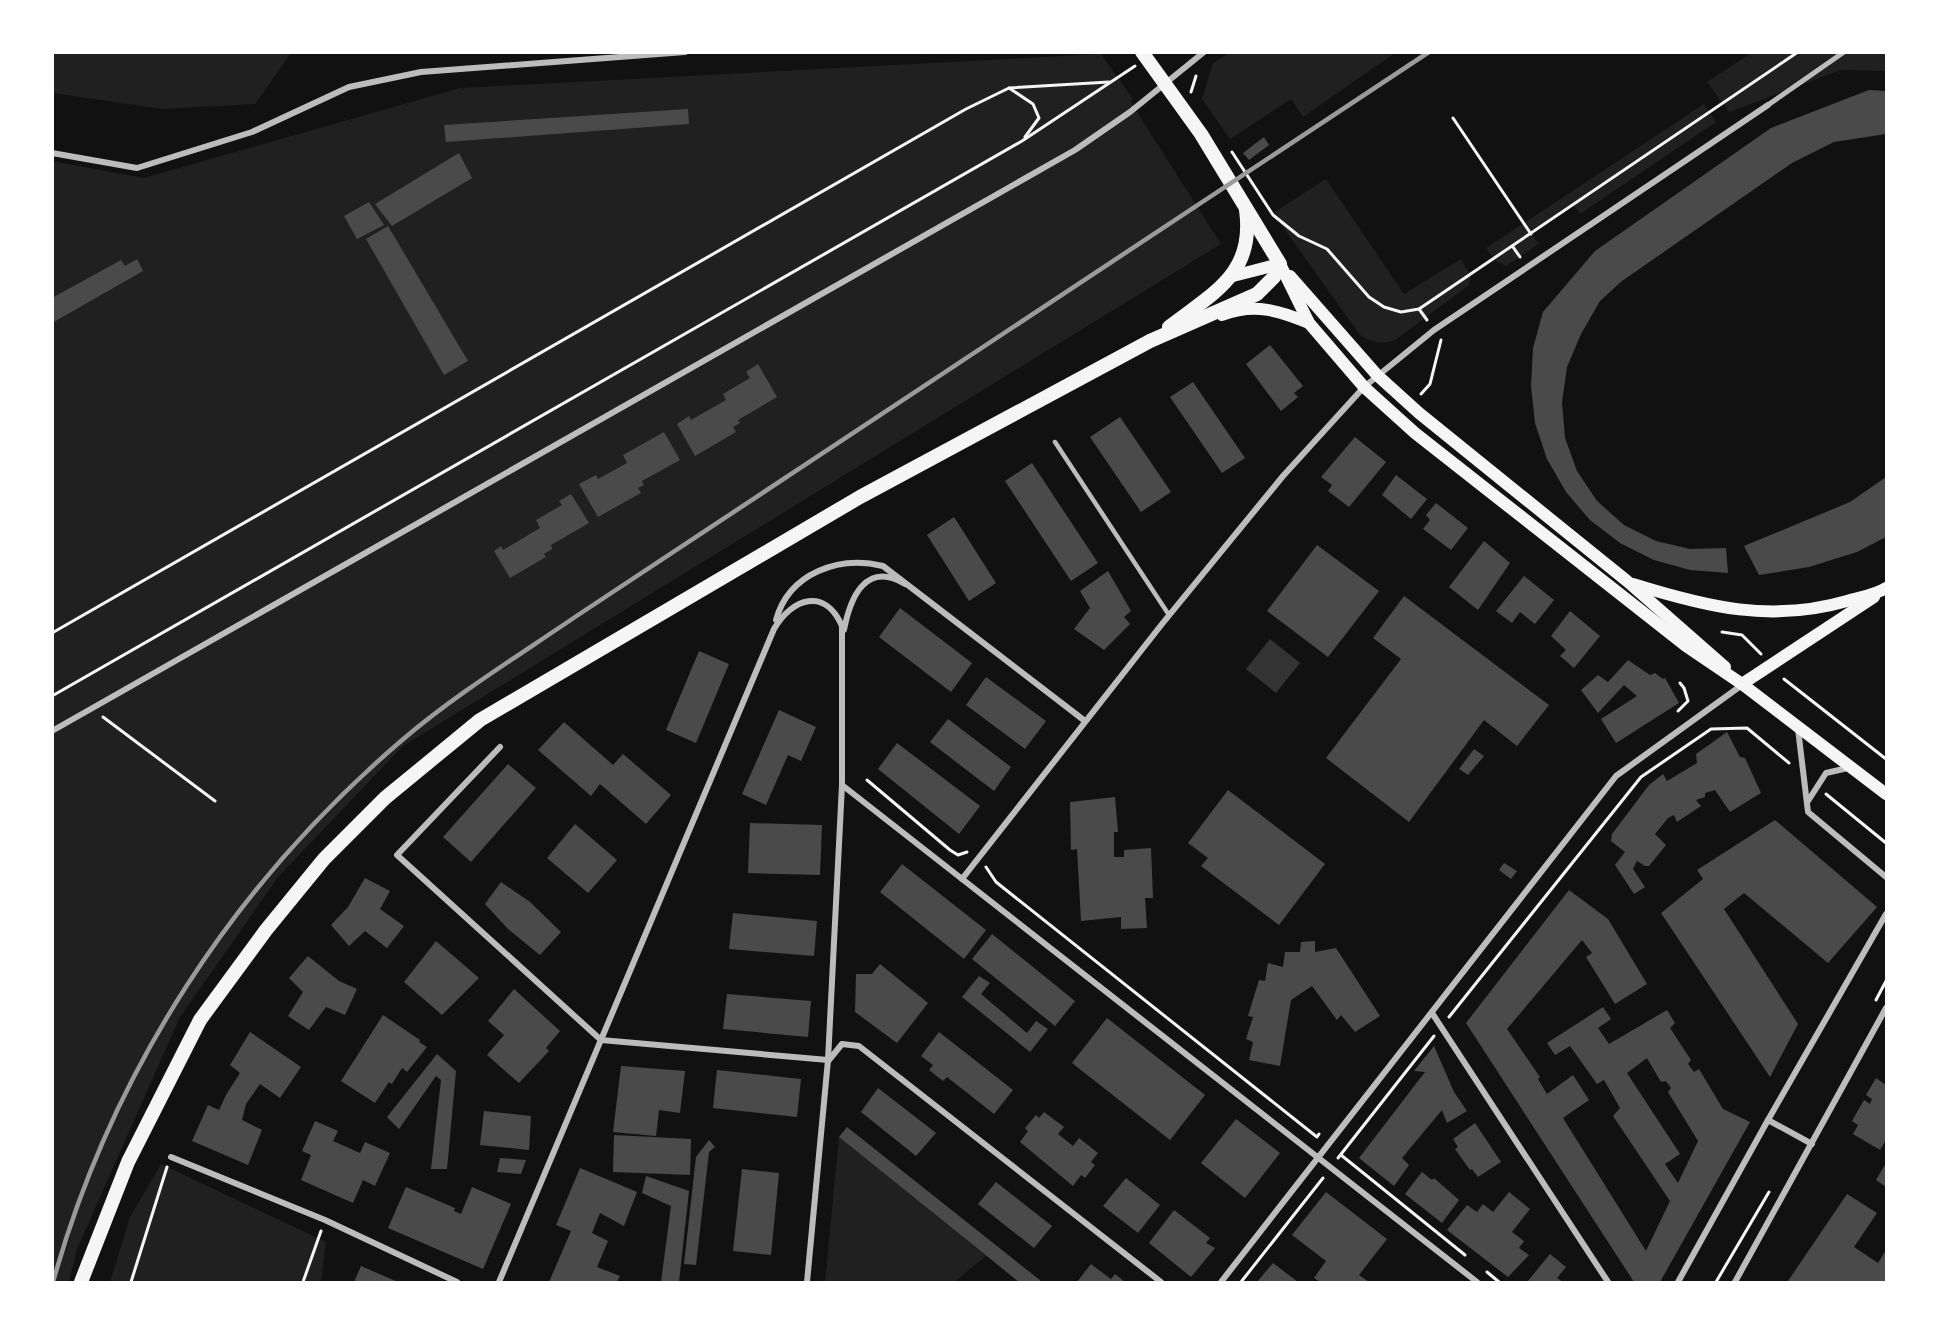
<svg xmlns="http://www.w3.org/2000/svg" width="1939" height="1335" viewBox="0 0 1939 1335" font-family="Barlow,sans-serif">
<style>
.green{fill:#202020}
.water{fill:#333}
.building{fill:#4a4a4a;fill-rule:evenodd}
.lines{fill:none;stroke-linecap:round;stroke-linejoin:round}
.path{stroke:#f5f5f5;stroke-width:3}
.service{stroke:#bcbcbc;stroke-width:4.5}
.pedestrian{stroke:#bcbcbc;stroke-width:5}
.minor{stroke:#bcbcbc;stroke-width:6}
.secondary{stroke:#f5f5f5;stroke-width:12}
.primary{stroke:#f5f5f5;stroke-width:14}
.rail{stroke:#9a9a9a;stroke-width:4.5}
</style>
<rect width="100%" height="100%" fill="#111"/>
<g class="green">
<polygon points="53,52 291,52 291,53 255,104 162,109 53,93"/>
<polygon points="1229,53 1229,52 1395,53 1303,117 1291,99 1230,139 1202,99 1213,63"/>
<polygon points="1751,53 1886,53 1886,71 1841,70 1729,112 1707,82"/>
<polygon points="1101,54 1133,99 1130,101 1221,244 403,746 278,877 180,1017 77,1249 69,1282 53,1282 52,161 144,178 460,88"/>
<polygon points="1704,104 1716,122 1580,214 1574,205 1531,234 1539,244 1506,266 1494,260 1486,248"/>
<path d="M1326,179L1404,294L1461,259L1471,276L1469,285L1394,341C1380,344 1372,343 1360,335L1273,213Z"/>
<polygon points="839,1137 986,1256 954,1282 825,1282"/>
<polygon points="161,1164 326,1242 321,1282 110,1282 130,1217"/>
</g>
<polygon class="water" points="1270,639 1300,663 1276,693 1246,669"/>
<g class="building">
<polygon points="1869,90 1886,91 1886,134 1834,142 1792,163 1622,281 1600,301 1581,334 1567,367 1562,402 1565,438 1577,471 1597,501 1624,525 1656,541 1690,549 1726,548 1728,573 1690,570 1654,560 1620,543 1590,520 1566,492 1547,459 1535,423 1531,386 1533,348 1543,312 1595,251 1771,128"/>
<polygon points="688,109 689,124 446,142 444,125"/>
<polygon points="1264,137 1269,145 1249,160 1243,153"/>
<polygon points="459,153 472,178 392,226 375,204"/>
<polygon points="369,202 384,225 357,239 344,216"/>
<polygon points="388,226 468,361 444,375 366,239"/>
<polygon points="137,259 143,271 52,323 52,298 121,260 125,266"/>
<polygon points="1270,345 1303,386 1294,393 1298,397 1281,411 1246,364"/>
<polygon points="758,364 777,397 738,420 740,423 733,427 736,432 695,456 677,424 689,416 691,420 726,400 723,394 750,378 746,372"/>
<polygon points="1193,382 1245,458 1222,473 1170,397"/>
<polygon points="1120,417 1171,492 1141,512 1090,437"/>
<polygon points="664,432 680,460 642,481 644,485 638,488 641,493 598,517 579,484 596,475 598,479 627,463 623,455"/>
<polygon points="1355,437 1386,462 1349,507 1328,491 1332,485 1321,477"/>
<polygon points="1032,463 1098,563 1071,581 1005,481"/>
<polygon points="1396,475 1427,499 1411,519 1382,495"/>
<polygon points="1886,477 1886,537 1857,552 1809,567 1759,575 1744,546 1850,502"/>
<polygon points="571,494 589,523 551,545 552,549 544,554 546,557 510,578 494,551 501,546 503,550 540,528 536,520 562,505 559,501"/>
<polygon points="1436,503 1468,528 1451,550 1423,529 1430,520 1426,515"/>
<polygon points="954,517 996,583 969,601 927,535"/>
<polygon points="1484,541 1510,563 1478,610 1449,587"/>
<polygon points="1317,545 1379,591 1328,657 1267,611"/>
<polygon points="1108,571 1131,611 1124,617 1130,624 1104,650 1074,629 1090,608 1080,591"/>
<polygon points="1524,576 1554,600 1535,624 1520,612 1512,623 1496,611"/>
<polygon points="1404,596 1549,705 1517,746 1484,720 1409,822 1326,758 1401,659 1373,638"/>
<polygon points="900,608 972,663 951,692 879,637"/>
<polygon points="1570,611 1600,636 1574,668 1560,656 1566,650 1551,636"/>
<polygon points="699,651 729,664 696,743 666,730"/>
<polygon points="1628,660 1650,675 1655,673 1663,679 1665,678 1679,703 1616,743 1601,719 1637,696 1624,685 1598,713 1581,690 1598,675 1608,682"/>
<polygon points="986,677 1046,721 1025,749 966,705"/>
<polygon points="779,710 816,727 801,761 788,755 766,805 742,794"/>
<polygon points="948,719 1011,767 994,791 930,742"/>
<polygon points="564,722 613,765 623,754 671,795 646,824 600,784 591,796 538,750"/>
<polygon points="1727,732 1740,757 1745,758 1761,793 1730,812 1715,790 1705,793 1705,797 1696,800 1701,806 1677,822 1674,815 1668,818 1655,834 1666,845 1649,866 1645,866 1637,861 1633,869 1645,887 1634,894 1615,865 1625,852 1611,841 1612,834 1649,785 1663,774 1667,781 1697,763 1696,754"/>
<polygon points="897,743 980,806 959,834 878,769"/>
<polygon points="1474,749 1484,756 1468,775 1459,769"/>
<polygon points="508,764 536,788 471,862 443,837"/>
<polygon points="1228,790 1325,864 1279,925 1201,866 1208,858 1188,843"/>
<polygon points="1115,797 1118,832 1114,832 1114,857 1124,857 1124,850 1151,848 1153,898 1145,898 1147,928 1121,929 1121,917 1081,921 1077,849 1071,850 1070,802"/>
<polygon points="1775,820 1877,907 1828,963 1744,893 1724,909 1798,1024 1770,1077 1661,913 1703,879 1697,870"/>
<polygon points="750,823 822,825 820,875 748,873"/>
<polygon points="575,824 617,860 588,893 547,858"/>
<polygon points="1504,863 1517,871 1511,879 1499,870"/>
<polygon points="902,864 986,930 964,959 880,892"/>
<polygon points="365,878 390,891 380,909 404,926 387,948 365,931 349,946 331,925 348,907"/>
<polygon points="501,882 530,902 561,932 540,955 508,929 485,904"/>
<path d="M1569,890L1608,919L1647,984L1615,1004L1586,957L1592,953L1582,940L1507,1029L1540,1077L1538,1079L1547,1094L1573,1075L1589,1100L1563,1118L1646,1251L1670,1201L1613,1116L1620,1108L1604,1080L1597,1084L1570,1046L1555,1055L1547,1043L1603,1007L1611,1019L1598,1028L1609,1044L1667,1010L1675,1023L1670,1028L1691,1060L1688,1064L1694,1072L1699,1069L1723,1109L1750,1122L1660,1282H1634L1466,1023ZM1647,1058L1661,1082L1666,1081L1671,1088L1668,1092L1698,1141L1678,1183L1665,1164L1680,1154L1627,1073Z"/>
<polygon points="733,913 817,921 814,956 729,949"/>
<polygon points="992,934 1075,1001 1055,1026 972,959"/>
<polygon points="436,941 479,978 442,1015 404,982"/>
<polygon points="1315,941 1315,952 1336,948 1380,1016 1355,1032 1341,1015 1337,1020 1312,986 1291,1000 1280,1066 1249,1060 1253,1042 1246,1039 1253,1017 1248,1016 1259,980 1265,981 1268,963 1283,967 1285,952 1300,952 1301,942"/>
<polygon points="308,956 339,981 357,989 345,1015 326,1007 309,1030 288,1016 303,992 289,978"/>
<polygon points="880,964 928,1003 897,1043 855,1012 856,974 872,974"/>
<polygon points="979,976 990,983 981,994 1027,1033 1036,1021 1048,1029 1030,1052 962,997"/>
<polygon points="514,989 560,1031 546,1048 549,1051 519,1083 487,1055 504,1035 488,1021"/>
<polygon points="727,994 811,1001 808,1037 723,1029"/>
<polygon points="383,1015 420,1040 419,1042 427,1047 407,1072 402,1068 392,1084 389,1082 375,1103 341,1081"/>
<polygon points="1107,1018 1205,1095 1170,1140 1072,1063"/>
<polygon points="250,1032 301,1067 280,1098 260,1084 246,1104 242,1120 262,1130 248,1165 192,1141 208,1105 219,1110 226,1095 240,1073 230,1065"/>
<polygon points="939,1032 1013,1090 994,1114 947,1077 943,1081 929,1070 933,1065 921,1056"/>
<polygon points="1434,1046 1454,1092 1467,1111 1447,1123 1442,1110 1402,1158 1409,1165 1394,1186 1359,1158 1425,1072 1414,1071"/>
<polygon points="437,1054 456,1071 447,1169 431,1169 441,1080 436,1076 399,1129 387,1117"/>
<polygon points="621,1066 685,1071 680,1113 659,1110 656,1136 613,1132"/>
<polygon points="717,1070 801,1079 797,1117 713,1108"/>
<polygon points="1876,1078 1886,1085 1886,1140 1880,1150 1853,1134 1858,1125 1852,1121 1864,1100 1870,1104 1872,1099 1866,1095"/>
<polygon points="878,1088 936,1133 916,1156 861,1112"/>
<polygon points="484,1111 531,1116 529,1150 480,1145"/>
<polygon points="1044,1112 1064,1127 1058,1134 1073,1146 1079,1138 1098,1153 1091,1162 1095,1165 1085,1178 1081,1175 1073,1186 1020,1142 1028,1131 1025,1128 1036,1115 1039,1118"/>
<polygon points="1236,1119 1280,1153 1245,1198 1201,1163"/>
<polygon points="315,1121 338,1131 333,1141 360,1153 365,1142 390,1153 375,1186 363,1180 353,1203 301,1180 311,1155 302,1151"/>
<polygon points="1475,1123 1501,1162 1478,1177 1472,1169 1470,1170 1455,1149 1458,1147 1453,1139"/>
<polygon points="847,1127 1041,1281 1019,1282 839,1137"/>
<polygon points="614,1135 691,1139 690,1175 613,1172"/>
<polygon points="709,1140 715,1147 709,1152 696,1265 684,1264 696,1157"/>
<polygon points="500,1158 526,1160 521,1174 497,1172"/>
<polygon points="1886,1163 1886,1187 1876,1180"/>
<polygon points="580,1168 637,1192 624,1226 600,1213 592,1233 608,1241 597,1267 620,1276 617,1282 549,1282 571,1231 556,1225"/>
<polygon points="742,1169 779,1173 771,1255 733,1251"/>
<polygon points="1422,1172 1432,1180 1434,1178 1459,1200 1442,1223 1405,1194"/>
<polygon points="646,1176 689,1191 679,1282 661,1282 671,1206 642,1193"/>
<polygon points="1126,1178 1160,1205 1138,1233 1103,1206"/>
<polygon points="996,1182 1052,1226 1034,1248 978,1204"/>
<polygon points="406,1187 455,1208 454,1211 461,1214 472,1187 511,1204 483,1269 388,1228"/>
<polygon points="1326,1192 1387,1239 1359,1275 1369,1282 1320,1282 1314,1278 1326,1261 1292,1235"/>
<polygon points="1509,1192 1530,1209 1512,1232 1524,1241 1519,1248 1529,1255 1508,1277 1447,1230 1467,1205 1477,1212 1483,1204 1493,1212"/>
<polygon points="1847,1194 1877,1213 1854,1247 1878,1263 1886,1250 1886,1282 1788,1281"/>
<polygon points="1174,1210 1210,1238 1206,1243 1215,1248 1191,1277 1149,1243"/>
<polygon points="1550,1254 1566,1267 1557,1278 1563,1282 1527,1282"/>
<polygon points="1273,1263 1298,1282 1257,1282"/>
<polygon points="1091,1264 1111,1279 1115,1274 1125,1282 1077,1282"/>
<polygon points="361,1266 398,1282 354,1282"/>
</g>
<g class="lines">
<g class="path">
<polyline points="1009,88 1033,104 1039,118 1025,137"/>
<polyline points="1191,92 1196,76"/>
<polyline points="1453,118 1531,234"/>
<polyline points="1232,152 1273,215 1299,236 1327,249 1369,297 1384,307 1401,312 1419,309 1798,52"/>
<polyline points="1513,247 1520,257"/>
<polyline points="1419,309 1427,320"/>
<polyline points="1421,394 1430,384 1441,340"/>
<polyline points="1722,632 1742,635 1761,654"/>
<polyline points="52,633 966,109 1009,88 1109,82"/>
<polyline points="1784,679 1886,759"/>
<polyline points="52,696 1022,141 1135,66"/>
<polyline points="1678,711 1688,701 1684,688 1680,683"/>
<polyline points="103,717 215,801"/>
<polyline points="867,780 950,850 958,855 967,852"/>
<polyline points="1826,794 1886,843"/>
<polyline points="986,867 996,882 1317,1137 1319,1134"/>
<polyline points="1876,1000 1886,981"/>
<polyline points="1449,1017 1641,777 1711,729 1747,728 1789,763"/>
<polyline points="1341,1155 1465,1255"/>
<polyline points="1338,1158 1434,1036"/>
<polyline points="1487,1272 1499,1282"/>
<polyline points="131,1282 167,1167"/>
<polyline points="303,1282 321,1231"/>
<polyline points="1241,1282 1323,1178"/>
<polyline points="1716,1282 1769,1192"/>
</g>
<polyline class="service" points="1055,442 1169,615"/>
<polyline class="pedestrian" points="1768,105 1844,52"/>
<g class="minor">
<polyline points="52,153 137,168 252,132 349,87 421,72 685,52"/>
<path d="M776,620C789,573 839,555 883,566L1085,721"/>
<path d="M844,630C850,599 865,560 905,584"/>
<polyline points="1798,729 1808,812 1886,877"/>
<polyline points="52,731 1075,150 1130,112 1204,52"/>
<polyline points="500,747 397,855 601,1040 828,1060"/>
<polyline points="842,785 1477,1282"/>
<polyline points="1808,801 1826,773 1848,768"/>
<polyline points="962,879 1162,624 1283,476 1364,387 1434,330 1768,105"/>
<polyline points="1432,1013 1608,1282"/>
<polyline points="829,1060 842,1044 859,1046 1161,1282"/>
<polyline points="1812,1144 1768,1120 1886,914"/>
<polyline points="171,1157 325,1220 457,1282"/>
<path d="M499,1282L774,629C792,598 825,587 842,626V785L828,1060L807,1282"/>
<polyline points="1221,1282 1616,776 1742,685"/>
<polyline points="1678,1282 1768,1120"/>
<polyline points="1735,1282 1886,1008"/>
</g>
<g class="secondary">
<polyline points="1280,264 1309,323 1364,387 1415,433 1686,646 1742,684 1886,794"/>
<polyline points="1233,276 1280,264"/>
<polyline points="1290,276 1377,375 1419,413 1627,581 1725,667"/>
<path d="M1222,315C1254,303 1278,310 1309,323"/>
<path d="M1633,584C1707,607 1771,623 1847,601C1860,597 1875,595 1886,588"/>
<polyline points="1742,684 1874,597"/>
</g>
<g class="primary">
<path d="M1169,327C1213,293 1255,274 1246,210"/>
<polyline points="81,1282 128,1162 200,1020 266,930 324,859 385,798 480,720 860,497 1150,341 1257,294 1274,277 1280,264 1201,134 1142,52"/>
</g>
<path class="rail" d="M53,1282C112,1071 234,884 401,741C456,694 518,656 578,615L1429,52"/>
</g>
<rect width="1939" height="1335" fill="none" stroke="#ffffff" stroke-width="108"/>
</svg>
